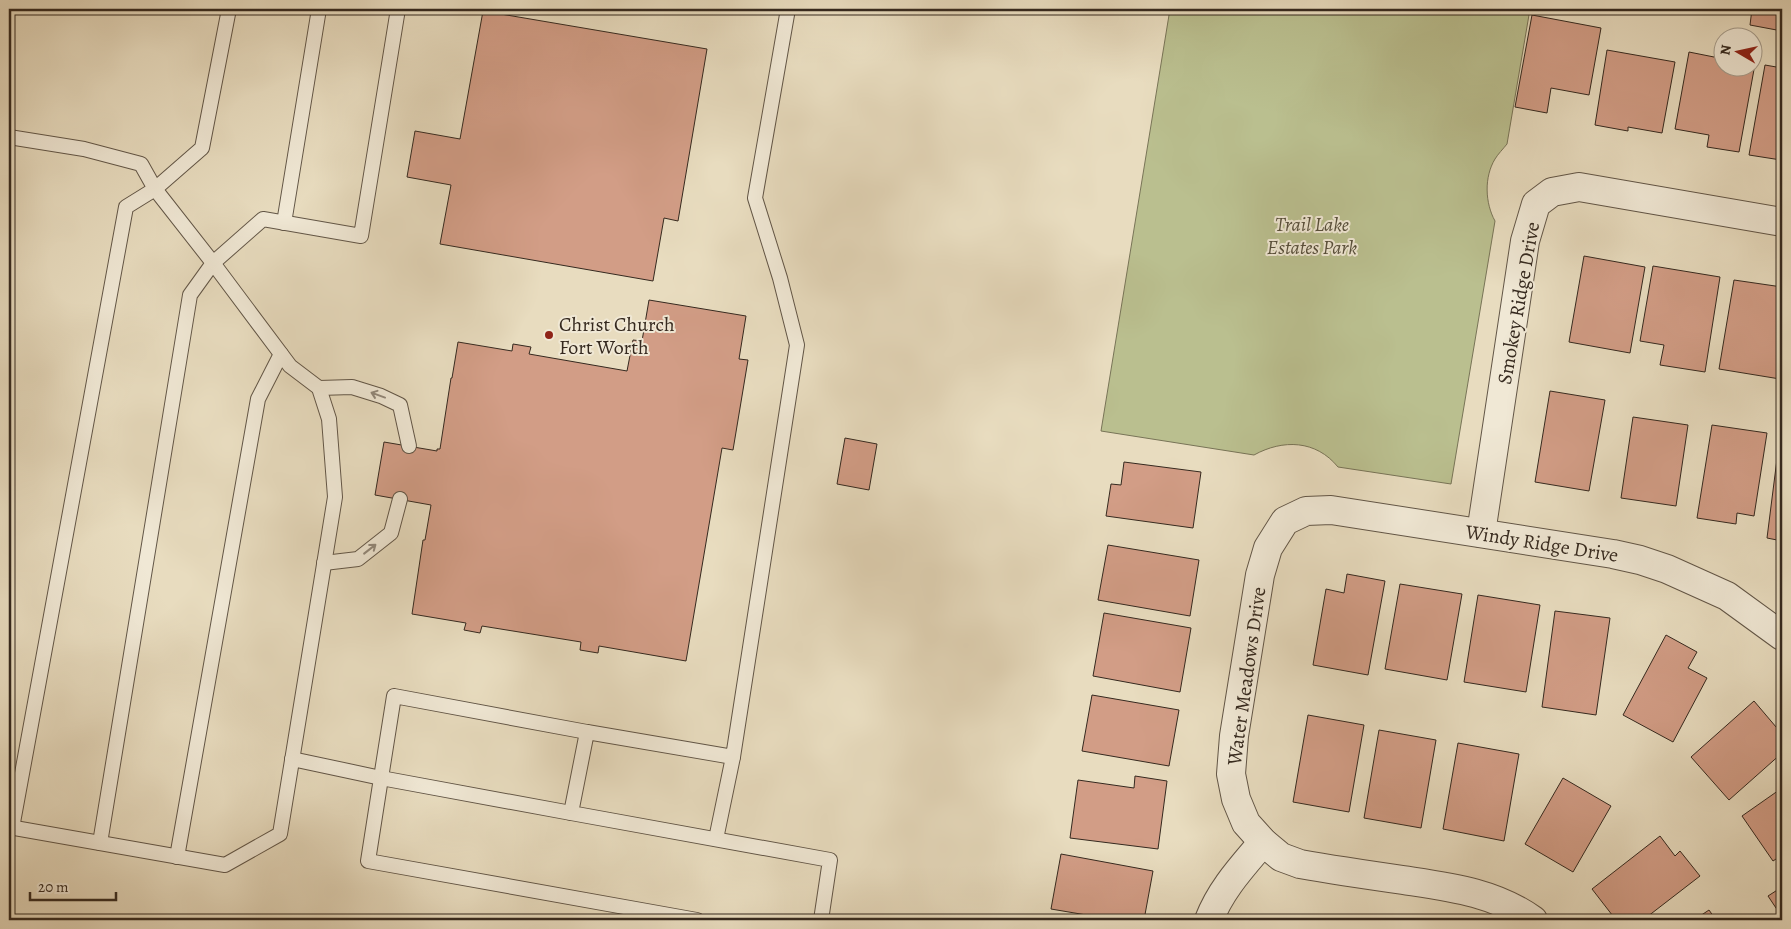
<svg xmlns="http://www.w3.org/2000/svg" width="1791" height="929" viewBox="0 0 1791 929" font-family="Alegreya,serif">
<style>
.green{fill:#babf8f;stroke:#787457}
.building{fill:#d29d86;stroke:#35291f}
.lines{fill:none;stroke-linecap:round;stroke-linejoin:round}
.lane-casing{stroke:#625647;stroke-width:16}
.street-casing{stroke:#625647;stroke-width:30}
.lane{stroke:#f0e8d5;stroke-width:14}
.street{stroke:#f0e8d5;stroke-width:28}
.oneway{stroke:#92887a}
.poi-dot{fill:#8f2418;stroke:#f0e8d5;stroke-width:2}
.labels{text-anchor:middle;stroke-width:4;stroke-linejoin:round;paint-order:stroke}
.park-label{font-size:20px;font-style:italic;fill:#564e3b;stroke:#f0e8d5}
.street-label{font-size:20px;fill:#35291f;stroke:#f0e8d5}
.poi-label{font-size:20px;fill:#35291f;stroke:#f0e8d5;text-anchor:start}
</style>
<rect width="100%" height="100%" fill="#e8dcbf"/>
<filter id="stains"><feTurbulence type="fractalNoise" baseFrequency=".004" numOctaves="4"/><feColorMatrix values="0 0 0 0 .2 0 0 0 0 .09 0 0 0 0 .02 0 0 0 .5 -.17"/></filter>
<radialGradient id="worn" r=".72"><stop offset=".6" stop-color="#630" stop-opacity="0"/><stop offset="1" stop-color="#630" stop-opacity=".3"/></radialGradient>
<path class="green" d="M1170,9H1530L1507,144C1503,149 1498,154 1495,159C1484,177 1485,203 1495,221L1451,484L1338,467C1316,440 1283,439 1254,455L1101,431Z"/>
<g class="building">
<polygon points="1752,9 1782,9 1782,42 1780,42 1782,31 1750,25"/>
<polygon points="483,11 707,49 678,221 664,218 653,281 440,244 451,185 407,177 415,131 460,139"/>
<polygon points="1532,15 1601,28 1589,95 1551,88 1547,113 1515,107"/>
<polygon points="1607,50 1675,62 1662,133 1628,127 1628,131 1595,125"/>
<polygon points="1689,52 1724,59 1724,68 1754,68 1754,64 1755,64 1739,152 1707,147 1709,135 1675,129"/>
<polygon points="1765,65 1782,68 1781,160 1749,155"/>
<polygon points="1584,256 1645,267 1630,353 1569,342"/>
<polygon points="1653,266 1720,277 1705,372 1660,365 1664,345 1640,341"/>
<polygon points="1734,280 1782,287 1782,364 1780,379 1719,369"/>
<polygon points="649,300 746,316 739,359 748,360 733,450 722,448 686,661 599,646 598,653 580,650 581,642 482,626 480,633 464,630 466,623 412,614 423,540 425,540 431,505 375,495 384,442 437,451 437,449 440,449 451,378 452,378 458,342 512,351 513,344 531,347 529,354 627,371 633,340 642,341"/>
<polygon points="1550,391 1605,400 1589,491 1535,482"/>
<polygon points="1633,417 1688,425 1676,506 1621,498"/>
<polygon points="1712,425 1767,433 1754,516 1737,513 1736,524 1697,518"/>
<polygon points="845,438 877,444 869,490 837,484"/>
<polygon points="1777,459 1782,460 1782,541 1767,538"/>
<polygon points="1124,462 1201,472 1193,528 1106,516 1111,484 1121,485"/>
<polygon points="1108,545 1199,560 1190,616 1098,600"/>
<polygon points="1347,574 1385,581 1368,675 1313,665 1326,589 1344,593"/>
<polygon points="1400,584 1462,594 1447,680 1385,669"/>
<polygon points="1478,595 1540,605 1526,692 1464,682"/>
<polygon points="1555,611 1610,618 1596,715 1542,707"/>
<polygon points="1104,613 1191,628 1180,692 1093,676"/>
<polygon points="1666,635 1697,652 1688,668 1707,678 1673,742 1623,715"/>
<polygon points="1092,695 1179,710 1169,766 1082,751"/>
<polygon points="1754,701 1782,734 1782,753 1729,800 1691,757"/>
<polygon points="1308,715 1364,725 1349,812 1293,802"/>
<polygon points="1379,730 1436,740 1421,828 1364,818"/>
<polygon points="1458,743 1519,754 1504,841 1443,829"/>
<polygon points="1135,776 1167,781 1158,849 1070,838 1078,780 1134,788"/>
<polygon points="1563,778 1611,806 1573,872 1525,844"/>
<polygon points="1782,788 1782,855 1773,861 1742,816"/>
<polygon points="1660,836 1675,856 1680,851 1700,876 1643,920 1616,920 1592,889"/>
<polygon points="1061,854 1153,871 1144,920 1116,920 1051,909"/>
<polygon points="1782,887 1782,917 1768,896"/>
<polygon points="1709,910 1716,920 1694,920"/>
</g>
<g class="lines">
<g class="lane-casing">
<g id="lane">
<polyline points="788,9 755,198 780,278 797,345 733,757 587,732 571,813 830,860 821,920"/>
<polyline points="9,137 84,149 141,164 155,189 213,263 290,366 319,388 329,419 335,497 280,834 225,865 9,827"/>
<polyline points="284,223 319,9"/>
<polyline points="319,388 352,387 381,396 400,405 409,446"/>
<polyline points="324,563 358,559 391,533 400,499"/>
<polyline points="292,759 381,778 368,861 697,920"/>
<polyline points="571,813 381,778 394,696 587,732"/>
<polyline points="12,828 126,207 155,189 202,148 229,9"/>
<polyline points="716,839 733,757"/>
<polyline points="100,843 190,295 213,263 263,219 361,236 398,9"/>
<polyline points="177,857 258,399 281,354"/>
</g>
</g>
<g class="street-casing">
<g id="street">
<polyline points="1481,533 1525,241 1536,204 1552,192 1579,187 1782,222"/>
<path d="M1209,920C1221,889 1242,867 1263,842"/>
<path d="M1533,920C1494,892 1449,887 1403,880C1368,875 1334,870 1300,864L1281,857L1263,842L1246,823L1236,799L1231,774L1234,736L1260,575L1268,548L1285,521L1306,511L1331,510L1613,554L1640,560L1667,569L1727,596L1782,636"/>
</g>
</g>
<use href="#lane" class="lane"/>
<use href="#street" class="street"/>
</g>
<defs><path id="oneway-shaft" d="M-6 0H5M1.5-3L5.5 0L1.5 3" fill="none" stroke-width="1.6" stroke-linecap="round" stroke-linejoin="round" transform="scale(1.25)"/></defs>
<g class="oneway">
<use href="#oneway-shaft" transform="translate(378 395) rotate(-160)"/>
<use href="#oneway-shaft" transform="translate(370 549) rotate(-38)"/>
</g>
<circle class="poi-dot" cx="549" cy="335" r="5"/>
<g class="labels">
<g class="park-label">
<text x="1312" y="231">Trail Lake<tspan x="1312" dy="23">Estates Park</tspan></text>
</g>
<g class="street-label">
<text transform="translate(1518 303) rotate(-80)" y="7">Smokey Ridge Drive</text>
<text transform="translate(1542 543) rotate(9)" y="7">Windy Ridge Drive</text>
<text transform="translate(1246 676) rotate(-82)" y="7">Water Meadows Drive</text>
</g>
<g class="poi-label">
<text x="559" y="331">Christ Church<tspan x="559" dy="23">Fort Worth</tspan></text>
</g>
</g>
<rect width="1791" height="929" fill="none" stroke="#e8dcbf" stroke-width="30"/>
<rect x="10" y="10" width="1771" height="909" fill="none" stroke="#35291f" stroke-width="2.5"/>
<rect x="15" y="15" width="1761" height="899" fill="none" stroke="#35291f"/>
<g transform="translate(1738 52) rotate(279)"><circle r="24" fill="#f0e8d5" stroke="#a59c8c"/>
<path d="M0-4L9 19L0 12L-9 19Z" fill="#8f2418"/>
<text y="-8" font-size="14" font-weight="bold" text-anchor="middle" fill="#35291f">N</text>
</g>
<path d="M30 892v8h86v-8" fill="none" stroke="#35291f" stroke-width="2.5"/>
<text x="38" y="892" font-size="15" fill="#35291f" stroke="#f0e8d5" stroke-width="4" paint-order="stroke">20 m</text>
<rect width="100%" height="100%" filter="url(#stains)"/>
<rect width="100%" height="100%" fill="url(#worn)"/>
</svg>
